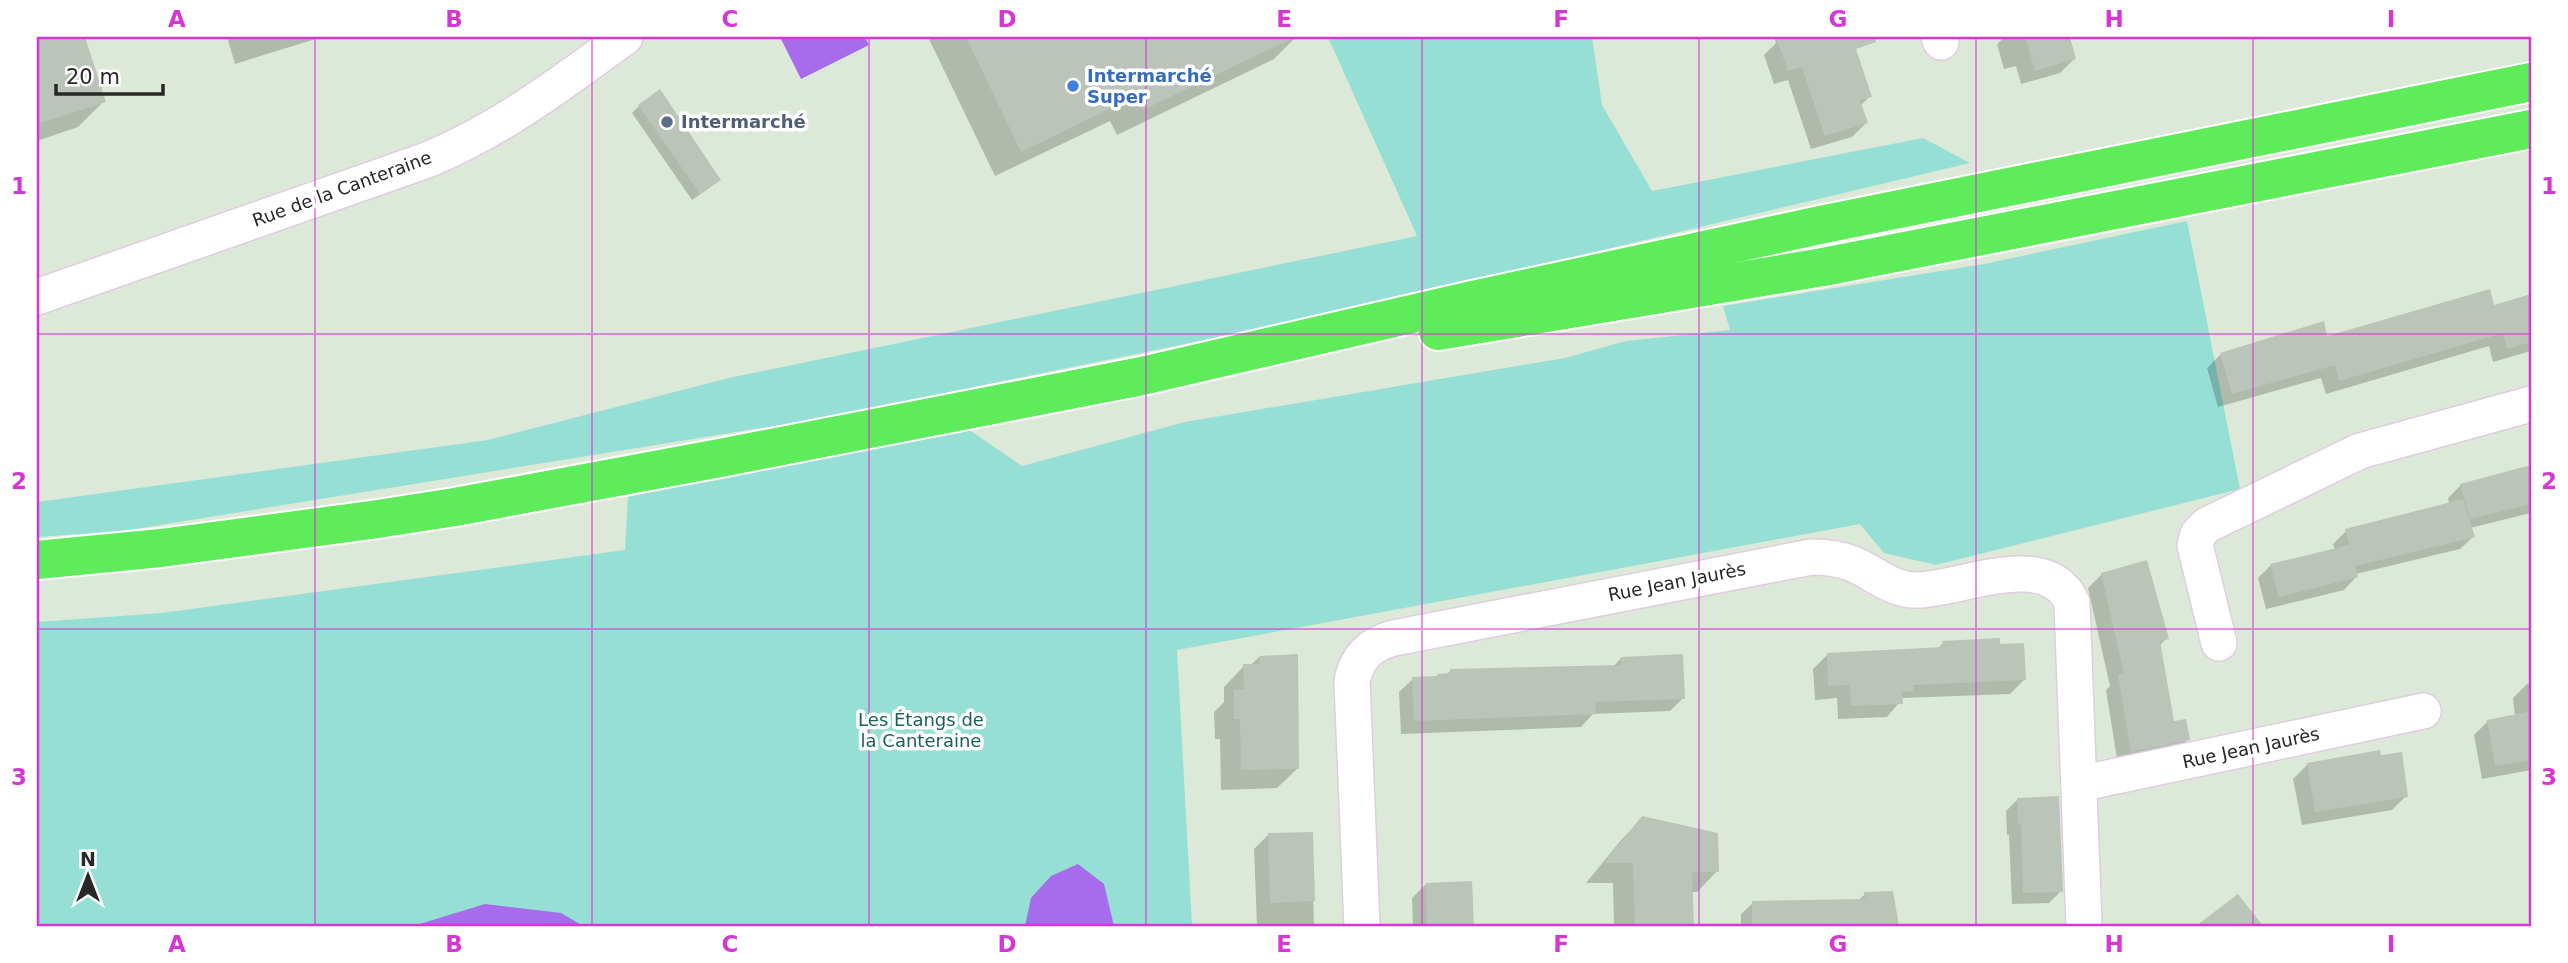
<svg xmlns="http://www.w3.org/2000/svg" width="2568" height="963" viewBox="0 0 2568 963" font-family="'DejaVu Sans',sans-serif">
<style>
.green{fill:#95dfd5}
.water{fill:#a76ceb}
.shadow{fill:#0003}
.building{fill:#bac4b8}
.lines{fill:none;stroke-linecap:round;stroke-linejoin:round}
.minor-casing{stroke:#e0cde0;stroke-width:38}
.major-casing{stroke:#fff;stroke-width:42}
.minor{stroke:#fff;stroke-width:35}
.major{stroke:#5fec5a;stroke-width:38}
.grid{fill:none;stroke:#d636d4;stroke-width:2;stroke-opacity:0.55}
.shop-dot{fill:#3f7fe0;stroke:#fff;stroke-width:2.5}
.service-dot{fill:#5c6f8a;stroke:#fff;stroke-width:2.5}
.labels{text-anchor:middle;stroke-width:7;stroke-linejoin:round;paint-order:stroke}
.shop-label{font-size:18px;font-weight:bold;fill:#366cbe;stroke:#fff;text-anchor:start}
.service-label{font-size:18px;font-weight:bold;fill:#4e5e75;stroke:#fff;text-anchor:start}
.street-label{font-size:18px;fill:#272727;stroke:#fff}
.park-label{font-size:18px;fill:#1a605f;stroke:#fff}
.neatline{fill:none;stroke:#d636d4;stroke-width:2.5}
.grid-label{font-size:23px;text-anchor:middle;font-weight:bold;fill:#d636d4}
</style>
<rect width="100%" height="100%" fill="#dce9d8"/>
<g class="green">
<polygon points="1328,37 1592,37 1602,105 1652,191 1923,138 1970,163 1337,313 817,419 123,531 37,537 37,502 488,440 729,378 1417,236"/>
<polygon points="2187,221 2240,489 1936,565 1884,553 1860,524 1177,650 1192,926 37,926 37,622 162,613 625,550 628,497 965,427 1022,466 1185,422 1565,358 1626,341 1730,330 1723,306 1984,264"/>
</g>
<g class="water">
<polygon points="780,37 865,37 869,45 801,79"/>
<polygon points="1078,864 1104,884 1114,926 1025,926 1031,898 1051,876"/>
<polygon points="485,904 561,913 583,926 413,926"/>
</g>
<g class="shadow">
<polygon points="37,37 83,37 104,101 78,127 37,141"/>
<polygon points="227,37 322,37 235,64"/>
<polygon points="928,37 1296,37 1274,59 1117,135 1110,121 995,176"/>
<polygon points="1774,37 1852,37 1870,96 1860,106 1866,123 1852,137 1811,149 1788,80 1774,84 1764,55 1776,43"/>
<polygon points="2005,37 2068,37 2074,59 2060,73 2021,84 2016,66 2004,69 1997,44"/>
<polygon points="639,106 719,179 712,186 692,200 632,113"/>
<polygon points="2531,296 2531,351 2493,362 2489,346 2326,394 2321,378 2218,407 2207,368 2221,354 2326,338 2493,307"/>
<polygon points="2531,467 2531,513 2470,528 2473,537 2460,549 2356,574 2356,577 2344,590 2266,609 2258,578 2271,565 2335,550 2333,544 2346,531 2449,504 2448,498 2461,485"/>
<polygon points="2102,574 2167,638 2159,646 2173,723 2188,739 2174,753 2118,765 2106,690 2110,686 2088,588"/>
<polygon points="1943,643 1999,646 2024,680 2010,694 1903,698 1887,717 1838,719 1837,698 1815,700 1813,669 1827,655 1937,650"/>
<polygon points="1259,657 1298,768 1277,788 1221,790 1220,739 1215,739 1214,712 1224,702 1224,687 1244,666 1250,666"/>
<polygon points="1621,658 1683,698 1670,711 1593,714 1581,727 1401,734 1399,692 1413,679 1435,678 1446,675 1451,670 1613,667"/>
<polygon points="2531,683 2531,770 2482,779 2474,735 2488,721 2515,716 2513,698 2527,684"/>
<polygon points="2307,765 2406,796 2392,810 2302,825 2293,779"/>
<polygon points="2018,799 2061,891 2049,903 2012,904 2009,835 2007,835 2006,811"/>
<polygon points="1643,818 1717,871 1697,892 1691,892 1692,926 1614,926 1613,883 1586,883 1622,839"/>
<polygon points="1311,833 1314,926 1257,926 1254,849 1268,835"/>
<polygon points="1471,883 1472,926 1413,926 1412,898 1426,884"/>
<polygon points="1891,893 1897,926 1741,926 1741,914 1753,903 1858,901 1865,894"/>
</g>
<g class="building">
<polygon points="37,37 85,37 106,102 37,124"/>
<polygon points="966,37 1295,37 1143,110 1136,96 1021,152"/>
<polygon points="1776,37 1875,37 1876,42 1856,49 1872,97 1860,100 1868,123 1825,136 1802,67 1788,71"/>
<polygon points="2025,37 2070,37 2076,59 2035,71"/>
<polygon points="660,89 721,180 700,194 638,105"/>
<polygon points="2490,289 2494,305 2531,294 2531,342 2507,349 2503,333 2339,381 2335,365 2232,394 2220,353 2324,321 2327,336"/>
<polygon points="2531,465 2531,504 2470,519 2460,484"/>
<polygon points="2463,499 2475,537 2355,566 2358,577 2279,597 2270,564 2349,545 2354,561 2345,529"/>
<polygon points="2147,560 2169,639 2160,641 2174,721 2186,719 2190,740 2131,752 2118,675 2124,674 2101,573"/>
<polygon points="2000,638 2000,644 2024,643 2026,680 1913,685 1913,691 1902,692 1903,704 1851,706 1850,685 1828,686 1827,653 1943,647 1942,641"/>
<polygon points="1298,654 1299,769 1241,770 1240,719 1234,719 1234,690 1244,689 1243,664 1259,664 1259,656"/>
<polygon points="1683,654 1685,699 1595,702 1596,714 1414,721 1412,677 1437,676 1437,674 1450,673 1450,669 1621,665 1621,657"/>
<polygon points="2531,711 2531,760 2495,766 2487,720"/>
<polygon points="2380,750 2381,755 2402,752 2408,797 2315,812 2307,763"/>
<polygon points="2059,796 2063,892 2023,893 2021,824 2018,824 2017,798"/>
<polygon points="1642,816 1718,833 1719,872 1692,872 1694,926 1635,926 1633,863 1604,863"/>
<polygon points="1313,832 1315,901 1270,903 1268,833"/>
<polygon points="1472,881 1474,926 1427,926 1426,883"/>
<polygon points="1893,891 1899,926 1752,926 1752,901 1865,899 1864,892"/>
<polygon points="2238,894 2263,926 2196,926"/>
</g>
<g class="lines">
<g class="minor-casing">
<g id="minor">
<polyline points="1939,37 1941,42"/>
<path d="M37,297L427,160C500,130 562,83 625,37"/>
<polyline points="2219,643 2195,545 2198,534 2207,525 2360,451 2531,404"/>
<polyline points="2079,784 2423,711"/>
<path d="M1362,926L1352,681C1357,657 1370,644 1394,638L1811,557C1826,557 1839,558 1853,564C1875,573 1892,591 1918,590C1962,589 2048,547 2072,603L2084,926"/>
</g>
</g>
<g class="major-casing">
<g id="major">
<polyline points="1438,331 1823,267 2531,129"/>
<polyline points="37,560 161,548 371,520 455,507 720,458 1142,376 1468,301 1820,225 2531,82"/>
</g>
</g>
<use href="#minor" class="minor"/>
<use href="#major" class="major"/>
</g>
<path class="grid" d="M315,37V926M592,37V926M869,37V926M1146,37V926M1422,37V926M1699,37V926M1976,37V926M2253,37V926M37,334H2531M37,629H2531"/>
<circle class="shop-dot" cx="1073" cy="86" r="7"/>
<circle class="service-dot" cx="667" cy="122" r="7"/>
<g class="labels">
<g class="shop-label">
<text x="1087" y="82">Intermarché<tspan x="1087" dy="21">Super</tspan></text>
</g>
<g class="service-label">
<text x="681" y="128">Intermarché</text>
</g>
<g class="street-label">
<text transform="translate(342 189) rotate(-20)" y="6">Rue de la Canteraine</text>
<text transform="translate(1677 582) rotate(-11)" y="6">Rue Jean Jaurès</text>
<text transform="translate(2251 748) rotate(-12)" y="6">Rue Jean Jaurès</text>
</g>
<g class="park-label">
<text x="921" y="726">Les Étangs de<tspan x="921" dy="21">la Canteraine</tspan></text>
</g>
</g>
<rect width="2568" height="963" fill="none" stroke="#ffffff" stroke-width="77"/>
<g transform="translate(88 876)" stroke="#ffffff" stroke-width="5" paint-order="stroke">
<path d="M0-5L12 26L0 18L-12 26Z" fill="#272727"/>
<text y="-10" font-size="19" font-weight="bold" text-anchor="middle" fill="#272727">N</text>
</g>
<path d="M56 84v10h107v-10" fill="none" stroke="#272727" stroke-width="3.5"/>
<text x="66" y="84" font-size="21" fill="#272727" stroke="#ffffff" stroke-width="5" paint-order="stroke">20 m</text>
<rect x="38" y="38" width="2492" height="887" class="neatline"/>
<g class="grid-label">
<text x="177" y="27">A</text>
<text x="454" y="27">B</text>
<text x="730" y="27">C</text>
<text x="1007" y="27">D</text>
<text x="1284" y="27">E</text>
<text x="1561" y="27">F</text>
<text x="1838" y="27">G</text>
<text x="2114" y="27">H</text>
<text x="2391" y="27">I</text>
<text x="19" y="194">1</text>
<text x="2549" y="194">1</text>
<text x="19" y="489">2</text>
<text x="2549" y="489">2</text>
<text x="19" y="785">3</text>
<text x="2549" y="785">3</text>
<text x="177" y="952">A</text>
<text x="454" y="952">B</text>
<text x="730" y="952">C</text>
<text x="1007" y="952">D</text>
<text x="1284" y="952">E</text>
<text x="1561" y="952">F</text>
<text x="1838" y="952">G</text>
<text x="2114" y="952">H</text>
<text x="2391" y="952">I</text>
</g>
</svg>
